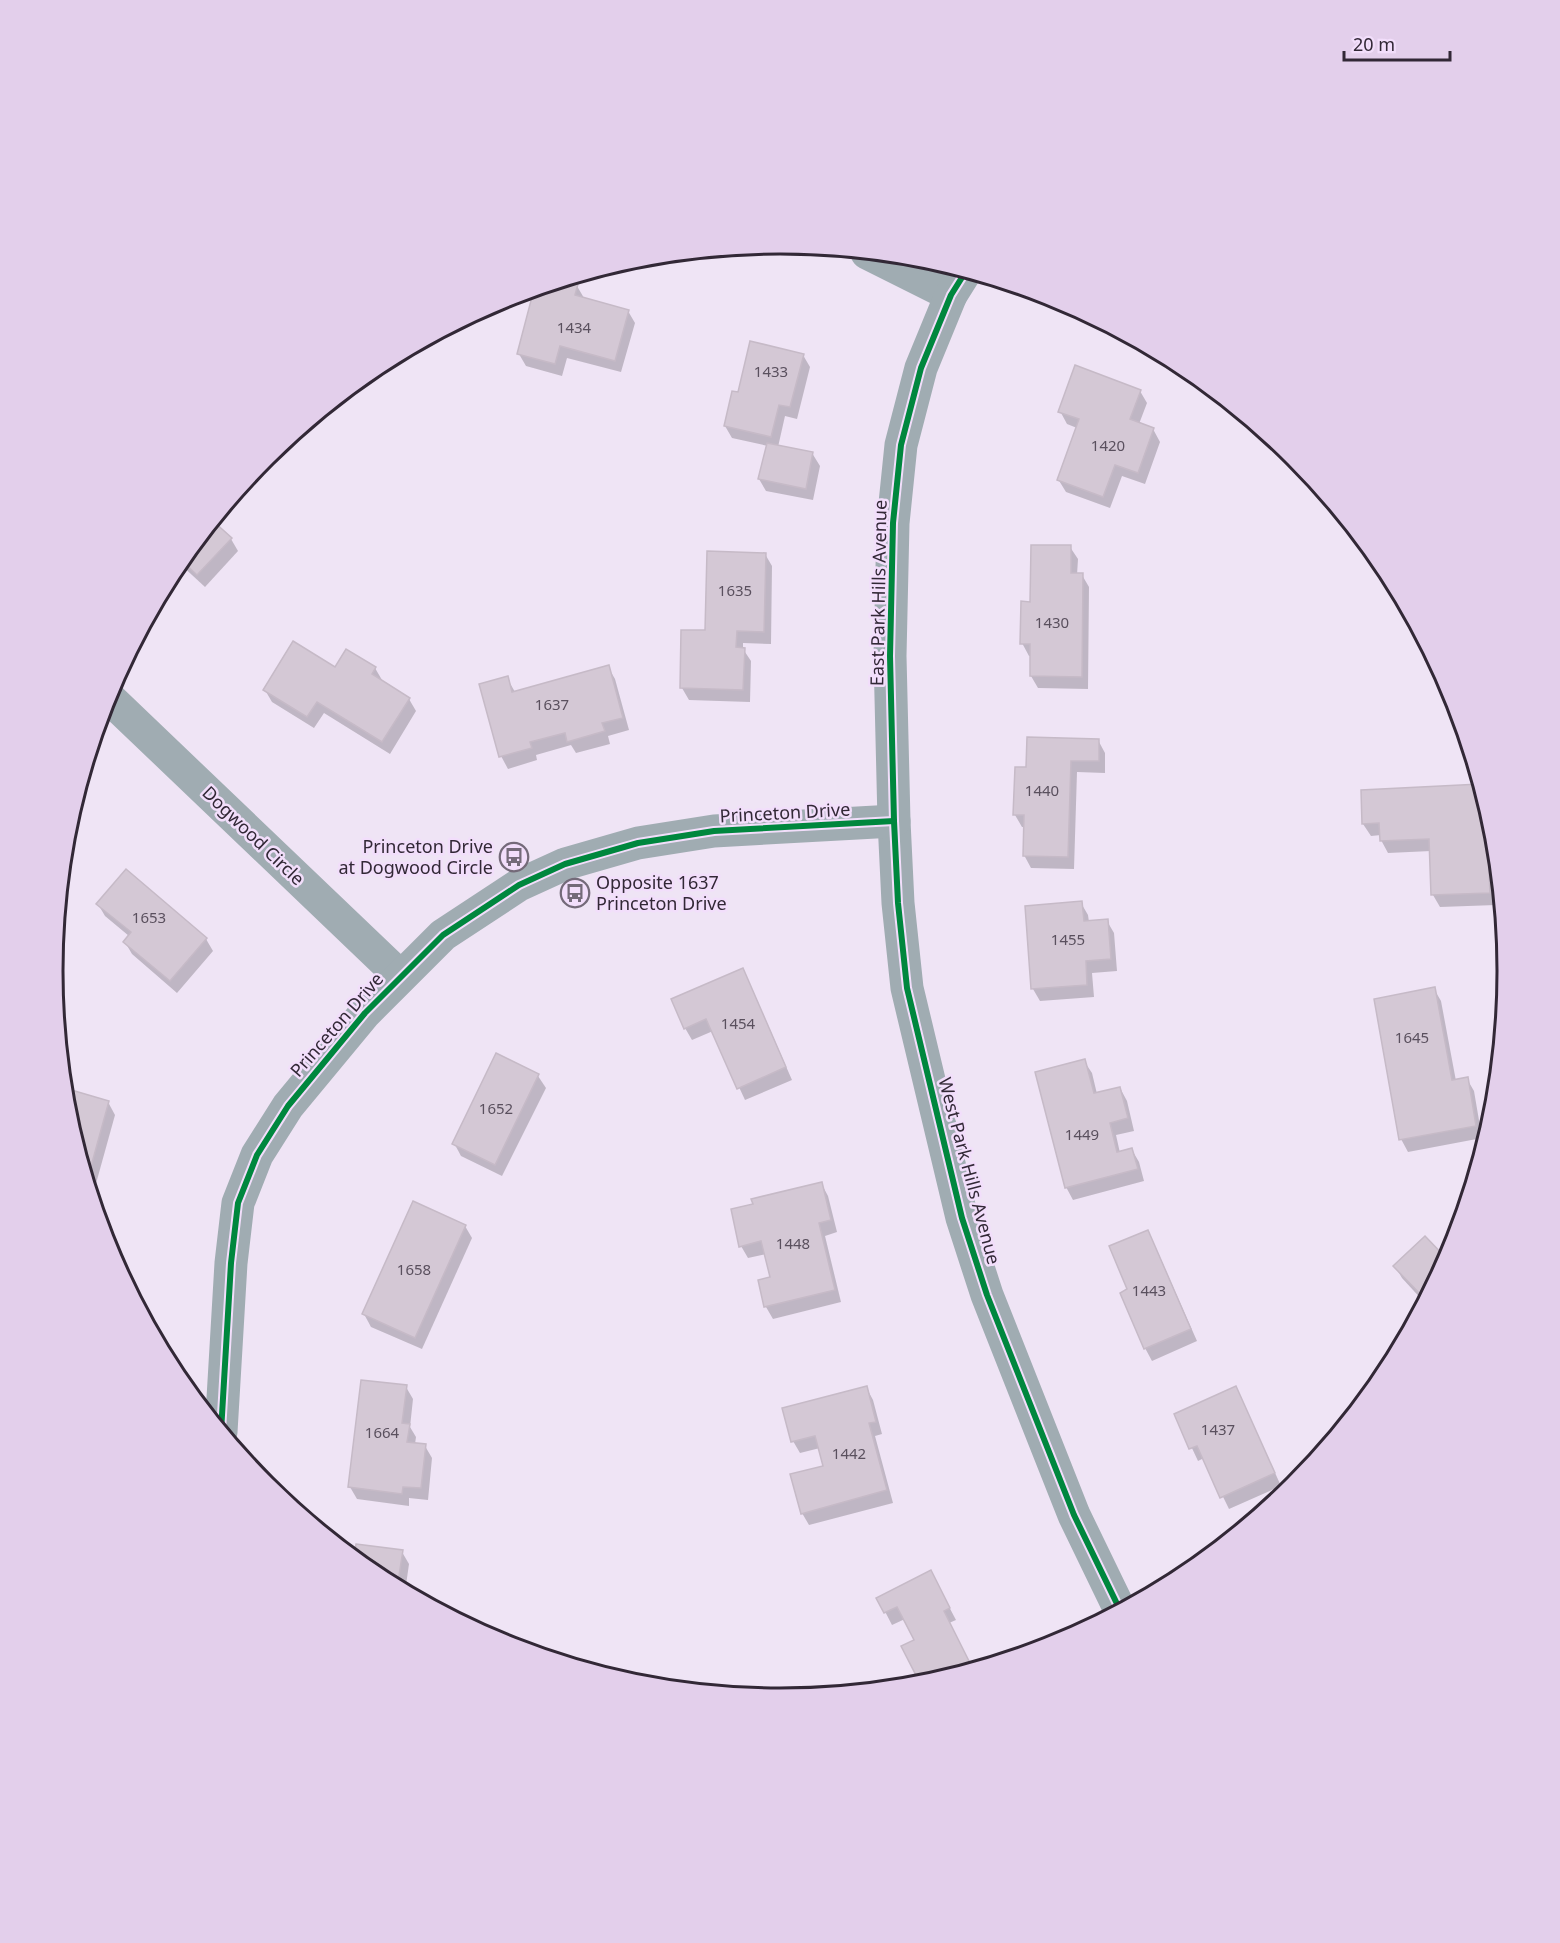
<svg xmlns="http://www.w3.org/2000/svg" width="1560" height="1943" viewBox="0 0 1560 1943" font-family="'Noto Sans',sans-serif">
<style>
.shadow{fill:#0003}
.building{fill:#d4c8d5;stroke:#c6bac7;stroke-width:1.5}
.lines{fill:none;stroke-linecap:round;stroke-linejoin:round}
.minor{stroke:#a0acb2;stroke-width:33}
.cycleway-casing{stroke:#f2defb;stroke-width:10}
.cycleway{stroke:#00873e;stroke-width:6}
.labels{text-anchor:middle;stroke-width:5;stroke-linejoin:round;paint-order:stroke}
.number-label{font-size:15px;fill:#5a505e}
.street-label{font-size:18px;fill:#322836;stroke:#f2defb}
.poi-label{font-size:18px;fill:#322836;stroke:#f2defb;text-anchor:end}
.rim{fill:none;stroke:#322836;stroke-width:3}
</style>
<rect width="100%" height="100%" fill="#efe4f5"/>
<g class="shadow">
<polygon points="561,281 577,286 584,298 628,311 635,323 621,372 567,358 562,376 526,366 519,354 536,289"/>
<polygon points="477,312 474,322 464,319"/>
<polygon points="803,355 810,367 797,419 785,416 778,447 812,453 820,466 813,500 766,491 759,479 768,446 732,438 725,426 739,394"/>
<polygon points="1140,391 1147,403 1139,424 1153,429 1160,442 1145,484 1122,476 1110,508 1066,492 1058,479 1077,428 1067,424 1060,411"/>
<polygon points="212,522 231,539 238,551 205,587 179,563"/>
<polygon points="1070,547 1078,559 1077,575 1082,575 1089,587 1088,689 1038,688 1031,676 1031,656 1029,656 1022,643 1031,603"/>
<polygon points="765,554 772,566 771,644 743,643 743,649 751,661 750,702 689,700 682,688 706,632"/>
<polygon points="1427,646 1441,672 1434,672 1426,659"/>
<polygon points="608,667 615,679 629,730 608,736 610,744 576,753 571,745 536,755 537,760 508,769 501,756 507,678 515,692"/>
<polygon points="375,668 382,680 381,682 409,699 416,711 390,754 324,713 314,728 272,702 265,690 335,669"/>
<polygon points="1098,740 1105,753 1105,773 1077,772 1074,869 1031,868 1024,855 1025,827 1022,827 1015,815 1028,769"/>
<polygon points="1480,786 1492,826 1496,905 1440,907 1433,895 1431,851 1388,853 1381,840 1381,835 1371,836 1363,824"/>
<polygon points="1081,903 1088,915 1089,922 1107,921 1114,933 1117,971 1092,973 1094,997 1040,1001 1033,989"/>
<polygon points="98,904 206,939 213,951 177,993 132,954 125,942 129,936 105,916"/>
<polygon points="742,970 749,982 792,1080 745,1100 713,1031 692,1040 685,1028"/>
<polygon points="1434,989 1441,1001 1456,1081 1467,1079 1474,1091 1482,1138 1408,1152 1401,1139"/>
<polygon points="497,1055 538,1076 546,1088 502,1176 461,1156 454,1143"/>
<polygon points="1084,1061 1092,1073 1097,1094 1120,1088 1127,1101 1134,1131 1116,1135 1120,1153 1132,1150 1139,1162 1144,1181 1073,1200 1066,1187"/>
<polygon points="108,1102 115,1115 92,1198 66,1113"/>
<polygon points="821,1183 828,1196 837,1232 825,1236 841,1302 773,1319 766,1307 759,1281 772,1278 766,1254 748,1258 741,1246"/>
<polygon points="465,1226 472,1238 422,1349 371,1327 364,1314"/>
<polygon points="1147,1232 1154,1244 1197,1341 1152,1361 1145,1348 1122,1293 1129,1290"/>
<polygon points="1425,1238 1446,1261 1424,1302 1402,1278 1395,1266"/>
<polygon points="406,1387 413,1399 410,1427 416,1437 415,1444 425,1446 432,1458 428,1500 409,1498 409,1506 357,1499 350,1487"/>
<polygon points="866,1387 873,1400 882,1434 875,1436 893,1503 809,1525 802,1513 825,1467 820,1448 800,1453 793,1441"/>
<polygon points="1242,1400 1281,1486 1229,1509 1204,1458 1198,1461 1176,1414"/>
<polygon points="402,1552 409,1564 405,1592 376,1576 355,1560"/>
<polygon points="937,1584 956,1620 949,1623 973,1670 922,1685 903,1647 916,1640 905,1619 892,1625 878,1598"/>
</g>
<g class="building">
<polygon points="563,281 578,284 575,295 629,310 615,361 560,346 555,364 517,354 534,289"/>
<polygon points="750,341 804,354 790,407 779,405 771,437 724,426 732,391 738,392"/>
<polygon points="1075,365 1141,390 1130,419 1154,428 1138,473 1115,465 1103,497 1057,480 1079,419 1058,412"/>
<polygon points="767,443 813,452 806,489 758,479"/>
<polygon points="213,521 232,538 197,575 181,560"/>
<polygon points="1031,545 1071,545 1071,573 1083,573 1082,677 1030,676 1030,644 1020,644 1021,601 1030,602"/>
<polygon points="707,551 766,553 764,632 737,631 736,647 745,648 743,690 680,688 681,630 705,630"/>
<polygon points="293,641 335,667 346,649 376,667 372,674 410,698 382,742 317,702 307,717 263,690"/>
<polygon points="1425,643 1434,660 1425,660"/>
<polygon points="609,665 623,718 602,723 605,731 567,742 565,733 530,742 532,748 499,757 479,684 508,676 512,692"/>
<polygon points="1027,737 1099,739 1099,761 1071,761 1068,857 1023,856 1024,815 1013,815 1015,767 1026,767"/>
<polygon points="1480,784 1486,804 1490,893 1431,895 1429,839 1380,841 1379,823 1362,824 1361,790"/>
<polygon points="126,869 207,938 170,981 123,942 131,932 96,904"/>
<polygon points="1082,901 1084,921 1108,919 1111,959 1086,961 1087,985 1031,989 1025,906"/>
<polygon points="743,968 786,1067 737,1089 706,1019 684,1029 671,999"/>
<polygon points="1435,987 1452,1080 1468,1077 1476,1126 1399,1140 1374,999"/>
<polygon points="496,1053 539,1074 495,1165 452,1144"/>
<polygon points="1085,1059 1094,1093 1120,1087 1128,1118 1110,1123 1117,1152 1132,1148 1138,1169 1065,1188 1035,1072"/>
<polygon points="68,1089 109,1101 87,1181 66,1113 65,1100"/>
<polygon points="822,1182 831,1220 819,1223 835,1290 764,1307 758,1280 770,1277 761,1241 739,1247 731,1209 753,1204 751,1199"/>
<polygon points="413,1201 466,1225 415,1338 362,1314"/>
<polygon points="1148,1230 1191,1329 1144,1349 1120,1293 1127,1289 1109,1246"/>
<polygon points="1425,1236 1447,1259 1426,1300 1393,1266"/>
<polygon points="361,1380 407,1385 402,1423 410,1424 407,1442 426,1444 421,1488 403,1487 402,1494 348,1487"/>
<polygon points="867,1386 876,1422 869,1423 887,1490 801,1514 790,1474 823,1466 815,1436 791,1442 782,1408"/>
<polygon points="1236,1386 1275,1473 1220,1498 1197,1446 1189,1449 1174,1414"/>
<polygon points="356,1544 403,1550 397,1588 376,1576 354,1559"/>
<polygon points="931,1570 950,1608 944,1611 973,1669 921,1685 901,1646 914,1640 897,1607 884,1613 876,1598"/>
</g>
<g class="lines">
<g class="minor">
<polyline points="867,253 951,295"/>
<polyline points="966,271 951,295 921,368 901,445 893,523 890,656 894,821 898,903 907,988 962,1218 987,1295 1074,1515 1120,1610"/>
<polyline points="107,696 400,976"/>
<polyline points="221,1432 231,1263 238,1203 257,1155 288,1106 365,1013 443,935 519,885 565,864 638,843 714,831 894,821"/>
</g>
<g class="cycleway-casing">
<g id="cycleway">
<polyline points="966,271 951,295 921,368 901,445 893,523 890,656 894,821 898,903 907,988 962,1218 987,1295 1074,1515 1120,1610"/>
<polyline points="221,1432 231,1263 238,1203 257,1155 288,1106 365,1013 443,935 519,885 565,864 638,843 714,831 894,821"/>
</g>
</g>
<use href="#cycleway" class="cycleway"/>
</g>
<defs>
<g id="bus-ring" transform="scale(1.5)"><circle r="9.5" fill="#f2defb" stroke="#746a79" stroke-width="1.5"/><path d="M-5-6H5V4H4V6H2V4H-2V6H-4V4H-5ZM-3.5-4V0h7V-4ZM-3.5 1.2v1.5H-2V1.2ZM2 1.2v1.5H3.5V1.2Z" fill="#746a79"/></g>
</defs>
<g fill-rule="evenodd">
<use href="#bus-ring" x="514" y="857"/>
<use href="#bus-ring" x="575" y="893"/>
</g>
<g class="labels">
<g class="number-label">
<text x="574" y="333">1434</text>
<text x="771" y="377">1433</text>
<text x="1108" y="451">1420</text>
<text x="735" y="596">1635</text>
<text x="1052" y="628">1430</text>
<text x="552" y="710">1637</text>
<text x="1042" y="796">1440</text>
<text x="149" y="923">1653</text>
<text x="1068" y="945">1455</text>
<text x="738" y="1029">1454</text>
<text x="1412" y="1043">1645</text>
<text x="496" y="1114">1652</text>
<text x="1082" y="1140">1449</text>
<text x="793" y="1249">1448</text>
<text x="414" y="1275">1658</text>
<text x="1149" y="1296">1443</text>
<text x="1218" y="1435">1437</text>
<text x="382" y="1438">1664</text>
<text x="849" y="1459">1442</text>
</g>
<g class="street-label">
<text transform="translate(879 593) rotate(-89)" y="6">East Park Hills Avenue</text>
<text transform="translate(785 813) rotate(-3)" y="6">Princeton Drive</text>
<text transform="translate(253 836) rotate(44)" y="6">Dogwood Circle</text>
<text transform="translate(337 1025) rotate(-49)" y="6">Princeton Drive</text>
<text transform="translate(969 1171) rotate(75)" y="6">West Park Hills Avenue</text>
</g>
<g class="poi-label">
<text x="493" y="853">Princeton Drive<tspan x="493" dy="21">at Dogwood Circle</tspan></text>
<text x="596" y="889" text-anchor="start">Opposite 1637<tspan x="596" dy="21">Princeton Drive</tspan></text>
</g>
</g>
<path d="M0 0H1560V1943H0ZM63 971a717 717 0 1 1 1434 0a717 717 0 1 1-1434 0Z" fill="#e3cfeb" fill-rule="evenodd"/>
<path class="rim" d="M63 971a717 717 0 1 1 1434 0a717 717 0 1 1-1434 0Z"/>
<path d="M1344 51v9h106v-9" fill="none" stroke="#322836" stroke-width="3"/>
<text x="1353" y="51" font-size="18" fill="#322836" stroke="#f2defb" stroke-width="4.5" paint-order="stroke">20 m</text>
</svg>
